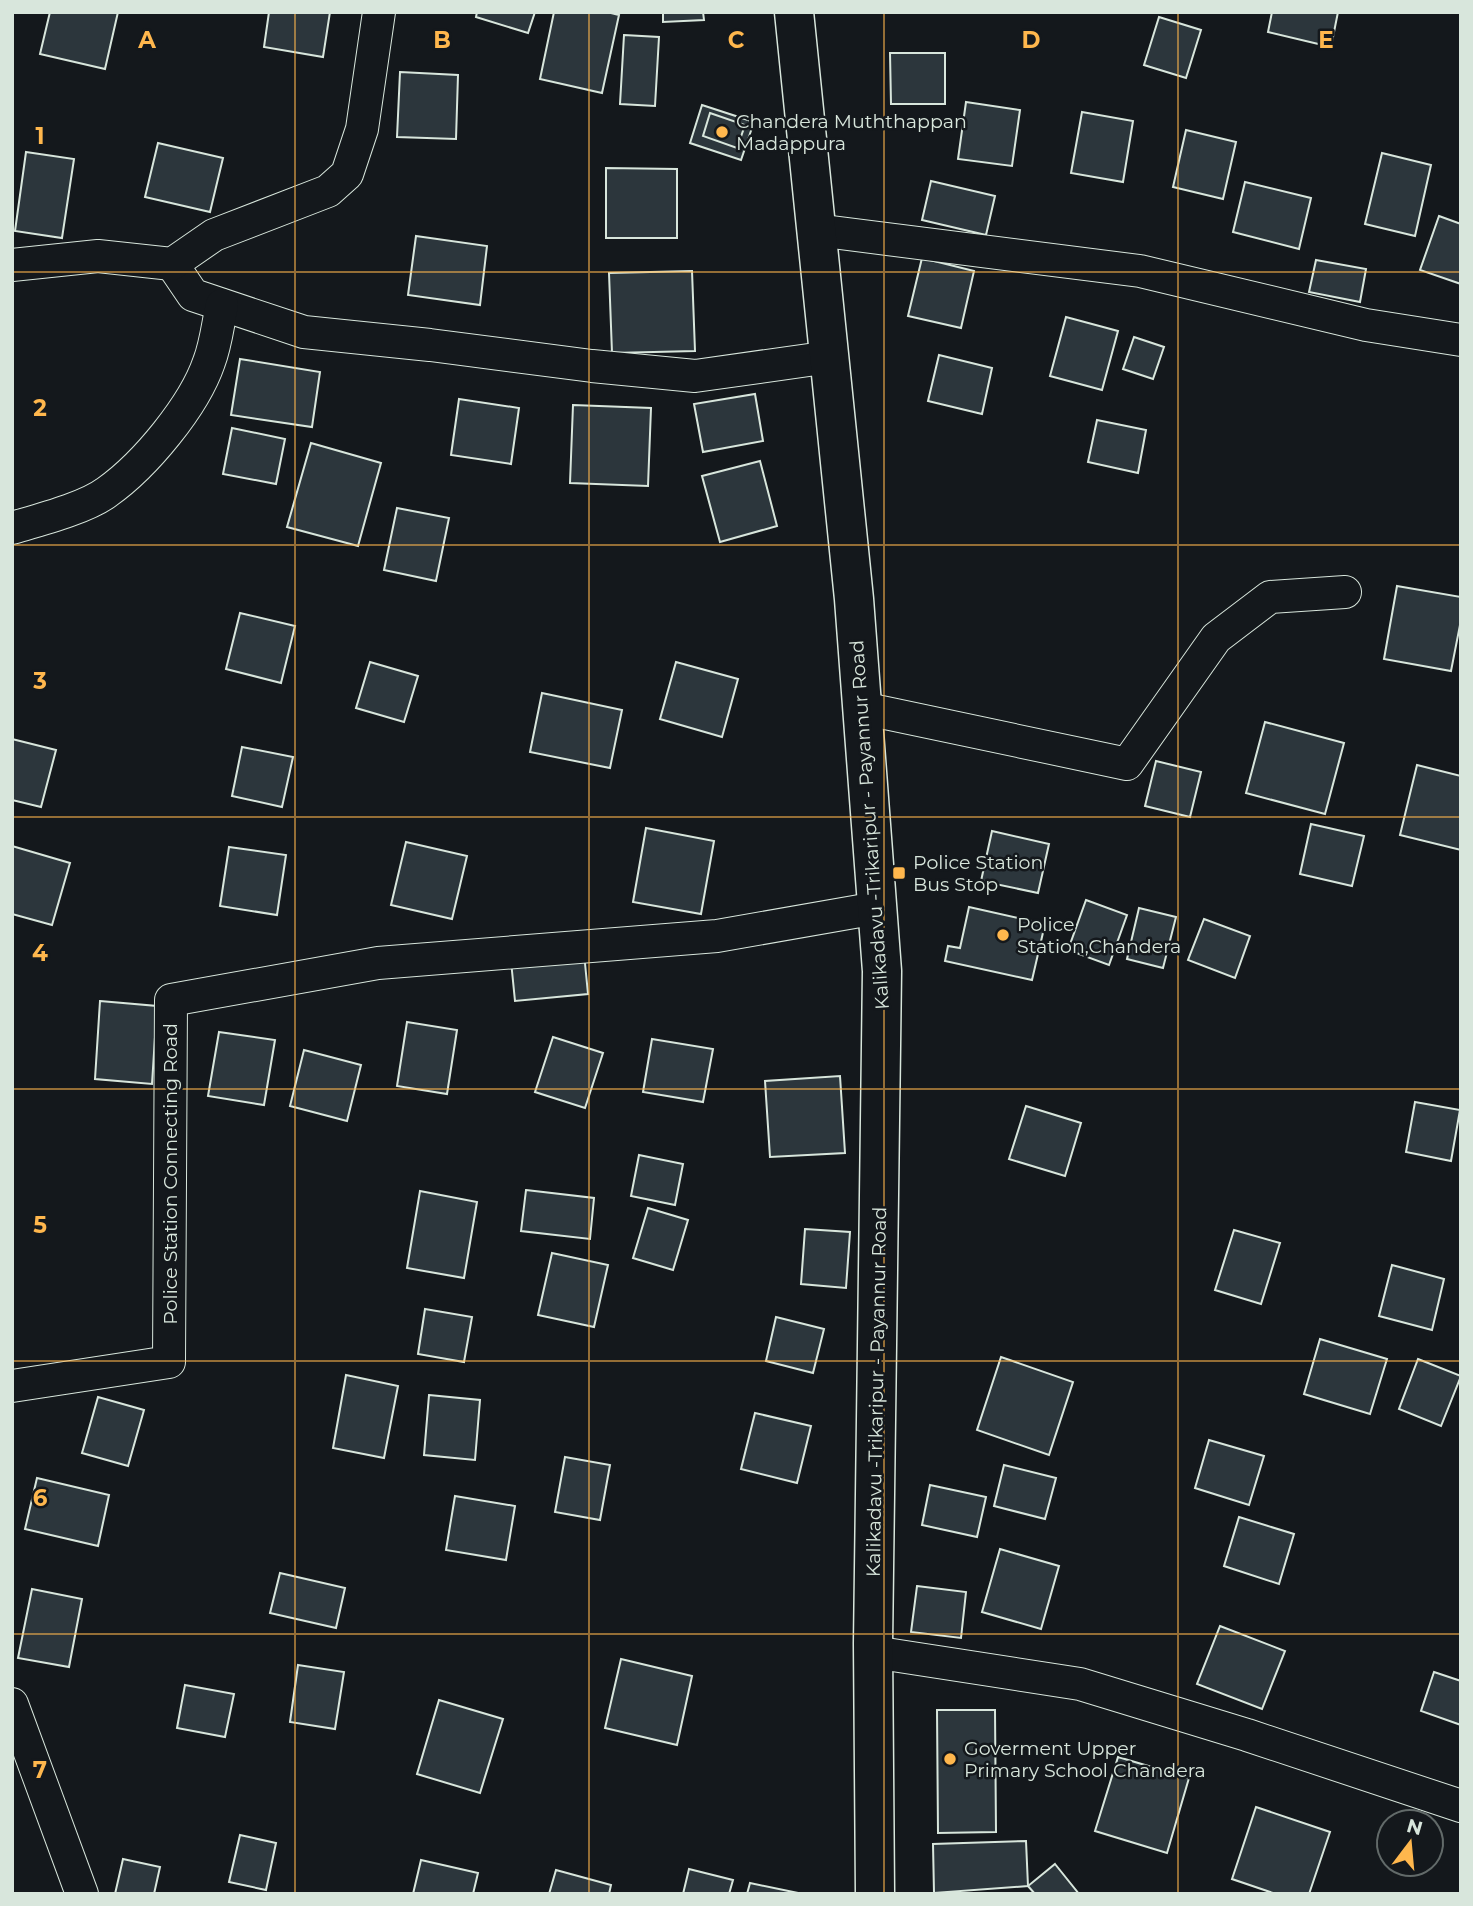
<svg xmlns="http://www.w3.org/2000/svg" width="1473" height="1906" viewBox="0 0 1473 1906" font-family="Montserrat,sans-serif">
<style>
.building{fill:#2c363c;stroke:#d8e6dc;stroke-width:2}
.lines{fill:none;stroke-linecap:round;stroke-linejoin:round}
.minor-casing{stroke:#d8e6dc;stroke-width:34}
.secondary-casing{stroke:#d8e6dc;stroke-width:41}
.minor{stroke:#14181c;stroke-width:32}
.secondary{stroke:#14181c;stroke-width:38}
.grid{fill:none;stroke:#ffb74d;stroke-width:2;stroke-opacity:0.55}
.poi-dot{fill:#ffb74d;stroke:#14181c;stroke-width:2.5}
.labels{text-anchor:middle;stroke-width:5;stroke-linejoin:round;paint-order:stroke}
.poi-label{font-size:19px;fill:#d8e6dc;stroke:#14181c;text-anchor:start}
.street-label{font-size:19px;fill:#d8e6dc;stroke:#14181c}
.grid-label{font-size:23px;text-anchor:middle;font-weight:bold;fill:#ffb74d;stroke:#14181c;stroke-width:5;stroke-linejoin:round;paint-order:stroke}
</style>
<rect width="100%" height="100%" fill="#14181c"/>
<g class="building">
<polygon points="50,12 118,12 105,69 40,54"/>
<polygon points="269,12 330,12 323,57 264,47"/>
<polygon points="477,12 535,12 528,33 476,17"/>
<polygon points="554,12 607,12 619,15 602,93 540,79"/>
<polygon points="663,12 703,12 704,20 663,22"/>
<polygon points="1272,12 1338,12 1331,47 1268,32"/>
<polygon points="1159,17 1201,30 1186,78 1144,65"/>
<polygon points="624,35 659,37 655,106 620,104"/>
<polygon points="890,53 945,53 945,104 891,104"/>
<polygon points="400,72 458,75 456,139 397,137"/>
<polygon points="966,102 1020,110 1012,166 958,159"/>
<polygon points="702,105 754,122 741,160 690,143"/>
<polygon points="1082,112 1133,121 1123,182 1071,173"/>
<polygon points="710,113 745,125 737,148 703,136"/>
<polygon points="1186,130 1236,142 1223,199 1173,187"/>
<polygon points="158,143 223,158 210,212 145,197"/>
<polygon points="26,152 74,159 62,238 15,231"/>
<polygon points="1382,153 1431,165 1415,236 1365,224"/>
<polygon points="606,168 677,169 677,238 606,238"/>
<polygon points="931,181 995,196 986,235 922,220"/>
<polygon points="1245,182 1311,198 1299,249 1233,232"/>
<polygon points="1439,216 1461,224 1461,284 1420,270"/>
<polygon points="416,236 487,246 480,305 408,295"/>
<polygon points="922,258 974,271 961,328 908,316"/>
<polygon points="1316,260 1366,269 1360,302 1309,292"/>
<polygon points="692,271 695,351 612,353 609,273"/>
<polygon points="1066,317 1118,331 1102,390 1050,376"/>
<polygon points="1134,337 1164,347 1153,379 1123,369"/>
<polygon points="939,355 992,368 982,414 928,401"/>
<polygon points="240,359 320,372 312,427 231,415"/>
<polygon points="755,394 763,441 703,452 694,404"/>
<polygon points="459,399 519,408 511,464 451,455"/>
<polygon points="573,405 651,408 648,486 570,483"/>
<polygon points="1097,420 1146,430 1138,473 1088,462"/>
<polygon points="232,428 285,439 276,484 223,474"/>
<polygon points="311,443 381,463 358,546 287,527"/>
<polygon points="760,461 777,526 720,542 702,476"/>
<polygon points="397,508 449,518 436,581 384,570"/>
<polygon points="1397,586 1461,597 1461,620 1451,671 1384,659"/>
<polygon points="240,613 295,626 281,683 226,669"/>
<polygon points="370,662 418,676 404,722 356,708"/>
<polygon points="676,662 738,679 722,737 660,719"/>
<polygon points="542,693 622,710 610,768 530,752"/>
<polygon points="1265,722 1344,743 1325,814 1246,793"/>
<polygon points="12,739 56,750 41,807 12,800"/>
<polygon points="242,747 293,757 282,807 232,796"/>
<polygon points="1156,761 1201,772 1190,817 1145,806"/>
<polygon points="1417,765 1461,776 1461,850 1400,835"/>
<polygon points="1311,824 1364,836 1352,886 1300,874"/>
<polygon points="646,828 714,841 701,914 633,902"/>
<polygon points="992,831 1049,844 1038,893 981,881"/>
<polygon points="406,842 467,856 452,919 391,905"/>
<polygon points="12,846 70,863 52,925 12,914"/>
<polygon points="229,847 286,855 277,915 220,906"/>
<polygon points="1086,900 1127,915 1109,965 1068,950"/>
<polygon points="969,907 1045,924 1032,980 945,961 948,946 960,948"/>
<polygon points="1139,908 1176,917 1163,968 1127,959"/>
<polygon points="1204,919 1250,936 1235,978 1188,960"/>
<polygon points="584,953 588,994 515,1001 511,961"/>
<polygon points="100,1001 157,1006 152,1084 95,1079"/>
<polygon points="407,1022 457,1030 447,1094 397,1086"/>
<polygon points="219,1032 275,1040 264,1105 208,1096"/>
<polygon points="553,1037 603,1053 585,1108 535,1092"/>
<polygon points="652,1039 713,1049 703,1102 643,1092"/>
<polygon points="304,1050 361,1065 347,1121 290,1106"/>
<polygon points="840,1076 845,1153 770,1157 765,1081"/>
<polygon points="1415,1102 1460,1110 1451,1161 1406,1152"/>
<polygon points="1026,1106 1081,1123 1065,1176 1009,1159"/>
<polygon points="639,1155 683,1164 675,1205 631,1196"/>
<polygon points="526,1190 594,1198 590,1239 521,1231"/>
<polygon points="420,1191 477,1202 464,1278 407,1268"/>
<polygon points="648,1208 688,1220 673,1270 633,1258"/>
<polygon points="805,1229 850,1232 846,1288 801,1284"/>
<polygon points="1234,1230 1280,1243 1261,1304 1215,1290"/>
<polygon points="552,1253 608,1265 594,1327 538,1315"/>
<polygon points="1392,1265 1444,1279 1432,1330 1379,1316"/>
<polygon points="425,1309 472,1317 464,1362 418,1354"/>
<polygon points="776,1317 824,1329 813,1373 766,1361"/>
<polygon points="1320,1339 1387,1359 1370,1414 1304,1394"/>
<polygon points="1001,1357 1073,1382 1049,1455 977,1430"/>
<polygon points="1418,1359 1461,1376 1441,1426 1399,1409"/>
<polygon points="346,1375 398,1386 384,1458 333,1448"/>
<polygon points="429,1395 480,1400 475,1460 424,1455"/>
<polygon points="98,1397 144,1410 128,1466 82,1453"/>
<polygon points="755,1413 811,1426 797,1483 741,1469"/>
<polygon points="1209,1440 1264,1456 1249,1505 1195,1488"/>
<polygon points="565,1457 610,1465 600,1520 555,1512"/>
<polygon points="1004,1465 1056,1478 1045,1519 994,1506"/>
<polygon points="37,1478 109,1495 98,1546 25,1529"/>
<polygon points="930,1485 986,1497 977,1537 922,1525"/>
<polygon points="455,1496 515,1506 506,1560 446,1550"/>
<polygon points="1239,1517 1294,1534 1279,1584 1224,1566"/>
<polygon points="1000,1549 1059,1566 1041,1629 982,1612"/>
<polygon points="280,1573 345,1588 336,1628 270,1613"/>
<polygon points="917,1586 966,1592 961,1638 911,1632"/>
<polygon points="32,1589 82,1599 69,1667 18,1658"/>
<polygon points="1220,1626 1285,1651 1262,1709 1197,1684"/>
<polygon points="621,1659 692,1676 677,1745 605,1728"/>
<polygon points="298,1665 344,1672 335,1729 290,1722"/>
<polygon points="1434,1672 1461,1681 1461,1725 1421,1711"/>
<polygon points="185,1685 234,1694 225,1737 177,1728"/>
<polygon points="439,1700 503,1719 480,1793 417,1774"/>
<polygon points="937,1710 995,1710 996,1832 938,1833"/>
<polygon points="1118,1757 1189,1778 1167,1853 1095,1831"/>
<polygon points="1256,1807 1330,1832 1309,1894 1276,1894 1232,1879"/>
<polygon points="240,1835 276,1843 266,1890 229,1882"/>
<polygon points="1026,1841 1028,1886 934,1893 933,1844"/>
<polygon points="123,1859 160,1867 154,1894 115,1894"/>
<polygon points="421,1860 478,1873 473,1894 413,1894"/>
<polygon points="1055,1864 1079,1894 1035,1894 1028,1886"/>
<polygon points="689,1869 733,1880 729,1894 683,1894"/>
<polygon points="556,1870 611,1885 609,1894 549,1894"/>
<polygon points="750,1883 803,1894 747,1894"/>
</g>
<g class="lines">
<g class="minor-casing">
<g id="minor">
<polyline points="816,230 1140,271 1366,325 1461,340"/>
<polyline points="172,264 193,295 304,332 430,345 592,366 695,376 830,357"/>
<polyline points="12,265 98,256 172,264 214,235 328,191 347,174 362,129 379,12"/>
<path d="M12,528C39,520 86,508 107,492C145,465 194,406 209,362C216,344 218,323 222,305"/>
<polyline points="862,708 1127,764 1216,638 1270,597 1345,592"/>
<polyline points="12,1386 169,1362 171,1000 378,963 717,936 877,908"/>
<polyline points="873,1652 1080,1684 1247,1735 1461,1806"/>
<polyline points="12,1704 82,1894"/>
</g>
</g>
<g class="secondary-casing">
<polyline id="secondary" points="794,12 854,599 882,971 873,1644 875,1894"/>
</g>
<use href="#minor" class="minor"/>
<use href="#secondary" class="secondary"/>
</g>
<path class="grid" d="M295,12V1894M589,12V1894M884,12V1894M1178,12V1894M12,272H1461M12,545H1461M12,817H1461M12,1089H1461M12,1361H1461M12,1634H1461"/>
<g class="poi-dot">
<circle cx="722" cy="132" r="7"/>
<rect x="892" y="866" width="14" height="14" rx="3.5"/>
<circle cx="1003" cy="935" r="7"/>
<circle cx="950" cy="1759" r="7"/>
</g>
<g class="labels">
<g class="poi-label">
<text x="736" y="128">Chandera Muththappan<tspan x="736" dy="22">Madappura</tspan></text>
<text x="913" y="869">Police Station<tspan x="913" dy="22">Bus Stop</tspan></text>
<text x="1017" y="931">Police<tspan x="1017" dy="22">Station,Chandera</tspan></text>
<text x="964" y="1755">Goverment Upper<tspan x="964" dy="22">Primary School Chandera</tspan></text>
</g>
<g class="street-label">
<text transform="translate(869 825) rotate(-94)" y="7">Kalikadavu -Trikaripur - Payannur Road</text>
<text transform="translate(170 1174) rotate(-90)" y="7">Police Station Connecting Road</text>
<text transform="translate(876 1392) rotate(-89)" y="7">Kalikadavu -Trikaripur - Payannur Road</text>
</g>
</g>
<g class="grid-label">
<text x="147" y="48">A</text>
<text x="442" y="48">B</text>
<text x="736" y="48">C</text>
<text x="1031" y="48">D</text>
<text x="1326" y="48">E</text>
<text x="40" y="144">1</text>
<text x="40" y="416">2</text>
<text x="40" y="689">3</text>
<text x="40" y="961">4</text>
<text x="40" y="1233">5</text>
<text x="40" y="1506">6</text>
<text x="40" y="1778">7</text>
</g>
<rect width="1473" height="1906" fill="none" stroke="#d8e6dc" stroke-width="28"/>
<g transform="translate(1410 1843) rotate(16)"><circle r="33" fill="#14181c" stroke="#626a69" stroke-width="2"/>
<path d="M0-5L12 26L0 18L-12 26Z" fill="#ffb74d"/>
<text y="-10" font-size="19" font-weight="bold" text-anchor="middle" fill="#d8e6dc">N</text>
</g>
</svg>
